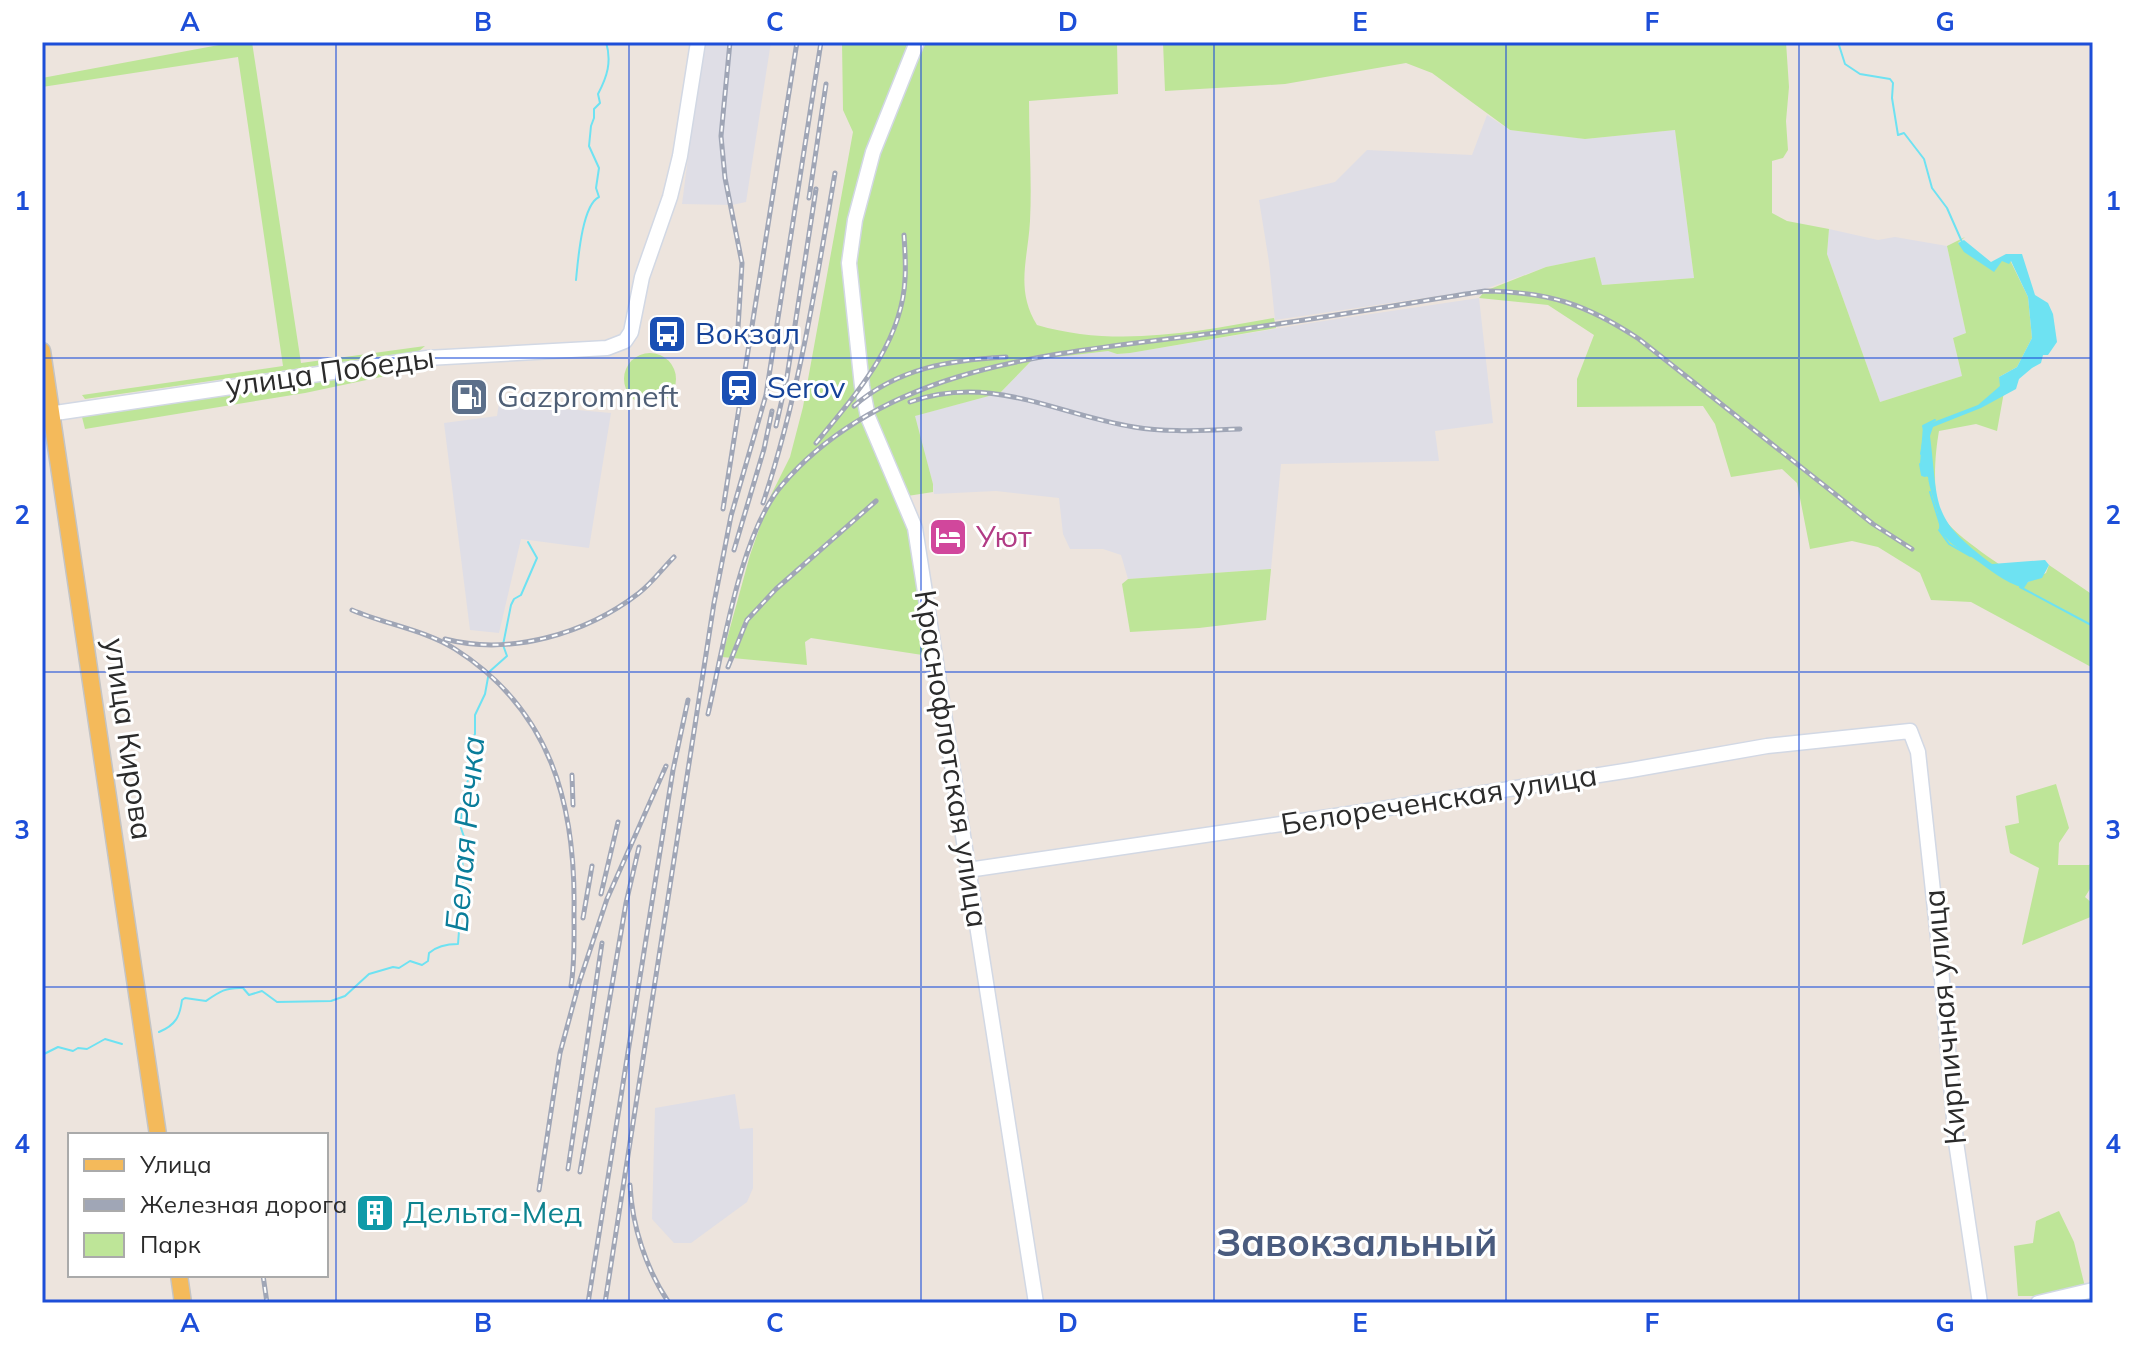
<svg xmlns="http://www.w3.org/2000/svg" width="2135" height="1345" viewBox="0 0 2135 1345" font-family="Mulish,sans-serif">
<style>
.industrial{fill:#dfdee6}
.green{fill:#bee598}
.water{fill:#6ee2f2}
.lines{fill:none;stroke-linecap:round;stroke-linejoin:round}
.stream{stroke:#6ee2f2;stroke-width:2}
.secondary-casing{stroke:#d2d8e4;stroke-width:17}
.primary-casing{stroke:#c4c4c4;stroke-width:19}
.secondary{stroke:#fff;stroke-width:14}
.primary{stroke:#f4ba5b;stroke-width:16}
.rail-casing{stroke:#a0a6b6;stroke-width:5}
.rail{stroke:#fff;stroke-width:2;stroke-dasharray:6;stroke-linecap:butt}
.grid{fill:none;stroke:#1d4ed8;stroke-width:2;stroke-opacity:0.55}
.labels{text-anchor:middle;stroke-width:6;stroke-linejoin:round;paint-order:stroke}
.transit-label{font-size:30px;fill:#164399;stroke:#fff;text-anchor:start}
.street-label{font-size:30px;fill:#2b2b2b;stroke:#fff}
.service-label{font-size:30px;fill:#4e5e75;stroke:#fff;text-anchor:start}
.hotel-label{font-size:30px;fill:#b23c85;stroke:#fff;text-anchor:start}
.culture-label{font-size:30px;fill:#0d838f;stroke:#fff;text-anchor:start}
.water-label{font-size:32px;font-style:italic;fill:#0a7d9a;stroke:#fff}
.district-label{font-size:38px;font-weight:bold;fill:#4a5b7e;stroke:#fff}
.neatline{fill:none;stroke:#1d4ed8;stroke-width:3}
.grid-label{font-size:26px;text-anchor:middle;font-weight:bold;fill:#1d4ed8}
</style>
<rect width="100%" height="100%" fill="#ede4dd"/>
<g class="industrial">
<polygon points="703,42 771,42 746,202 732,205 682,204"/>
<polygon points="1487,115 1510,130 1585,139 1675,130 1694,278 1601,285 1595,257 1546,267 1485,289 1275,320 1269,262 1259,200 1335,182 1367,150 1472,155"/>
<polygon points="1829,229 1878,240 1895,237 1947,246 1966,333 1953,338 1962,376 1880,402 1827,254"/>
<polygon points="1479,298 1493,423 1435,431 1439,461 1281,464 1271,569 1128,579 1121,555 1103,549 1070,549 1063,534 1059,498 996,491 934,494 933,484 914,416 1000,393 1032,360 1108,351 1117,354 1129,353 1317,322"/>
<polygon points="499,403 611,413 589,548 521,539 499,633 470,630 444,423 497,416"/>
<polygon points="735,1094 740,1129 753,1128 753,1188 747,1202 691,1243 674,1243 652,1219 655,1108"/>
</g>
<g class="green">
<polygon points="235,42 252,42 301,363 425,346 419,351 85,399 82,395 283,366 238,57 42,87 42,78"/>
<path d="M842,42H1117L1118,94L1029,101C1029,141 1032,181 1030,221C1028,259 1015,290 1037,325C1115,348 1196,332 1274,318L1276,328L1130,353L1117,354L1108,351L1032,360L1000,393L915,416L933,484V492L901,497L910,527L929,656L811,638L805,642L807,665L722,657L750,555L771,495L790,457L803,407L853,132L843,110Z"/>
<path d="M1163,42H1786L1789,87L1786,121L1788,150L1783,158L1772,161V213L1787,221L1829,229L1827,254L1880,402L1962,376L1953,338L1966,333L1947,246L1965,237L1958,243L1994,271L2002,260H2010L2028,297L2032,338L2017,367L1999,377L2004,392L1997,431L1976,424L1939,431C1935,453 1931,498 1943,517C1955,537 2006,568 2026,583L2046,573L2049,565L2093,595V668L1971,602L1931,600L1920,573L1878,547L1852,541L1810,549L1797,483L1782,469L1731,477L1715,424L1703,406L1577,407V379L1594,335L1548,305L1479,298L1485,291L1546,267L1595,257L1602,285L1694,278L1675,130L1585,139L1510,130L1432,73L1406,63L1285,84L1165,91Z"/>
<circle cx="650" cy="379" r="26"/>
<polygon points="428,363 428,367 305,393 85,429 82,417 167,401"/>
<polygon points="1271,569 1266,620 1199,628 1130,632 1122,584 1128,579"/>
<polygon points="2056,784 2069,828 2059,843 2058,865 2089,865 2093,861 2093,884 2085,897 2093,904 2093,916 2022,945 2039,868 2010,853 2005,826 2019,823 2016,796"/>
<polygon points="2059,1211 2074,1242 2086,1291 2093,1296 2089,1303 2065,1303 2065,1296 2018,1296 2014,1246 2033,1243 2036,1221"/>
</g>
<path class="water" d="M1964,240L1991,262L2006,254H2022L2035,295L2048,303L2053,314L2057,342L2048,355H2043L2041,363L2032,368L2019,379L2016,389L1981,408L1933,427L1930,436C1939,508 1930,518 1992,564L2045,560L2049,565L2042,578L2028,582L2024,588C2003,582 1991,570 1973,558C1959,549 1949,544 1939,529C1941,513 1930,495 1928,477L1922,475L1920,464L1923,426L1978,405L2000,386L1999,377L2017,367L2032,338L2028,297L2011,261L2009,264L2002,261L1994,272L1964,252L1958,243Z"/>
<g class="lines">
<g class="stream">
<polyline points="1838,42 1845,64 1860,74 1890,79 1893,83 1892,98 1898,135 1904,133 1924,159 1932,188 1947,208 1962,242"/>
<path d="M576,280C578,260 582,205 599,197L596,188L599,168L589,146L591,126L594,118V109L600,103L598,94C607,77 612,62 606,42"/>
<polyline points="1924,430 1923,426 1935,420"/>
<polyline points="1921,454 1924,437"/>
<polyline points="1920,464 1922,475 1925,476"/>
<polyline points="1930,492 1940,524"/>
<polyline points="1939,530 1949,544 1970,556"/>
<polyline points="2020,587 2093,626"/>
<path d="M159,1032C176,1025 180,1016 182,1000L185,998L206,1001C219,992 226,987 243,988L249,995L262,991L277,1002L331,1001L345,996L369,974L393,967L399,968L410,961L422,965L428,961L429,953C437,946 447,944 458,944L463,879L462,848L465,840L461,828L462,797L476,758L470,743L475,734V715L485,694L489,672L507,656L503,645L511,605L514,599L521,595L537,558L528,542"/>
<polyline points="42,1055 58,1047 73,1051 78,1048 87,1049 105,1039 122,1044"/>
</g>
<g class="secondary-casing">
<g id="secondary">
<polyline points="917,42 873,152 855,220 849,263 862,386 868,417 915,528 1036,1303"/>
<polyline points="42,415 427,358 607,348 625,341 631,332 642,277 670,197 680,156 698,42"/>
<polyline points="968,870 1369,811 1631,770 1767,746 1910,731 1918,752 1940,956 1956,1142 1980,1303"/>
<polyline points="2038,1303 2093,1290"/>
</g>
</g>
<g class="primary-casing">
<g id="primary">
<polyline points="42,351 158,1135"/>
<polyline points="179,1275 183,1303"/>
</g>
</g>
<use href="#secondary" class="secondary"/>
<use href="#primary" class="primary"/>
<g class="rail-casing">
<g id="rail">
<polyline points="730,42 721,136 725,178 742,263 737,344"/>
<polyline points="809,198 826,84"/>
<path d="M910,402C991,373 1057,415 1134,427C1169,433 1204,430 1240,429"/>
<path d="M854,406C898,368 950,360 1006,357"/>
<polyline points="776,426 787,377 816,189"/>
<path d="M816,443C855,395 902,344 905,279C906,265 905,250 904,235"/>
<path d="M763,503C799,395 816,284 835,173"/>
<polyline points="723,509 797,42"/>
<polyline points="734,550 764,449 772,411"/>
<path d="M352,610C385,624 425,630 455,649C551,710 576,804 574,913C574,937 575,962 571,986"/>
<path d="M445,639C510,656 586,634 639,593C652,583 662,569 674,557"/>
<polyline points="728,667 747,620 776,589 876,501"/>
<path d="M708,714C723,650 740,534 782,485C890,359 1070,353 1222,332C1310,320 1397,305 1485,291C1549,292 1586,304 1639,339L1873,524L1912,549"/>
<polyline points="572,775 573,805"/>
<polyline points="601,894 618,822"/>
<polyline points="583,918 592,866"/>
<polyline points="568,1169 602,943"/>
<polyline points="580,1172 626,903 639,847"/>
<path d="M630,1185C632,1226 646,1269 669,1303"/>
<polyline points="539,1190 560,1053 579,983 607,899 666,766"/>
<polyline points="263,1275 267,1303"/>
<polyline points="588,1303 673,770 688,700"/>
<polyline points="605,1303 714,603 731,516 766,395 821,42"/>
</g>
</g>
<use href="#rail" class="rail"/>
</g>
<path class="grid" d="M336,42V1303M629,42V1303M921,42V1303M1214,42V1303M1506,42V1303M1799,42V1303M42,358H2093M42,672H2093M42,987H2093"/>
<defs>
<g id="bus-square" transform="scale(2)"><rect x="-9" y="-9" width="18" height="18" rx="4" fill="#1a4fb4" stroke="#fff"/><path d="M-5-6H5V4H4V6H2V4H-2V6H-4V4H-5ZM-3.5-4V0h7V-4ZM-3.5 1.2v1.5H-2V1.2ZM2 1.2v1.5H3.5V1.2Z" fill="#fff"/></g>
<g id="station-square" transform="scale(2)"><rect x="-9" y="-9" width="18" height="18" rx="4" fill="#1a4fb4" stroke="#fff"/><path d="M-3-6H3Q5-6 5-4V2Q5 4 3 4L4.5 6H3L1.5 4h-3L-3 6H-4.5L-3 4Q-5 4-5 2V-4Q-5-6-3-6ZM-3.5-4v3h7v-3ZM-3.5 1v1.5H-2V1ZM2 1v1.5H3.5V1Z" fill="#fff"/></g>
<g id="fuel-square" transform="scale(2)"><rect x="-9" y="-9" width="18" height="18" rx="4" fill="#5c6f8a" stroke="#fff"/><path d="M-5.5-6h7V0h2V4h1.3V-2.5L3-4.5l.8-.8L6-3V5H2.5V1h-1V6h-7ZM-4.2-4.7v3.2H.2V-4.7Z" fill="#fff"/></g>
<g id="hotel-square" transform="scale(2)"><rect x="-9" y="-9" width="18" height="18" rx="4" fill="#d1479c" stroke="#fff"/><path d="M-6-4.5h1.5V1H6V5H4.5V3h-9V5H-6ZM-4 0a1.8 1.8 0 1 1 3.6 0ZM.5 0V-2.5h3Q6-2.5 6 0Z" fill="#fff"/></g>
<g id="building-square" transform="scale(2)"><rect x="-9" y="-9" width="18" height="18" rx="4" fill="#0f9aa8" stroke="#fff"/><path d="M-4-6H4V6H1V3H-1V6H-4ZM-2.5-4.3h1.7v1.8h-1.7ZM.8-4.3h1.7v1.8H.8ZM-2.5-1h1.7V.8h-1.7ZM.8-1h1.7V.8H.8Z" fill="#fff"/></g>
</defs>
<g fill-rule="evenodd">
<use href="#bus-square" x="667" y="334"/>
<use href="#station-square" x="739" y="388"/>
<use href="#fuel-square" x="469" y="397"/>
<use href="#hotel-square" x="948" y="537"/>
<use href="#building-square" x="375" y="1213"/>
</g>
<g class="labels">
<g class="transit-label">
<text x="695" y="344">Вокзал</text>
<text x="767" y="398">Serov</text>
</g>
<g class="street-label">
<text transform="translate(330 372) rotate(-8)" y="10">улица Победы</text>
<text transform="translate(128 739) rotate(82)" y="10">улица Кирова</text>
<text transform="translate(951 759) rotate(81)" y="10">Краснофлотская улица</text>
<text transform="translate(1439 800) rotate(-9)" y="10">Белореченская улица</text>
<text transform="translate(1945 1017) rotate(-95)" y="10">Кирпичная улица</text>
</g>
<g class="service-label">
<text x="497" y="407">Gazpromneft</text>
</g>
<g class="hotel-label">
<text x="976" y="547">Уют</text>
</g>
<g class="culture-label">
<text x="403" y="1223">Дельта-Мед</text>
</g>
<g class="water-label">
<text transform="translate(465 834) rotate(-85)" y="11">Белая Речка</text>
</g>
<g class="district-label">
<text x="1357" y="1256">Завокзальный</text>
</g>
</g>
<rect width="2135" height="1345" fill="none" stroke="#ffffff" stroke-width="88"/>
<rect x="68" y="1133" width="260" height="144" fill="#ffffff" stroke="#aaaaaa" stroke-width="2"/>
<rect x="84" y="1159" width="40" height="12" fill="#f4ba5b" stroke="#aaaaaa" stroke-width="2"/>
<text x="140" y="1173" font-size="24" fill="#2b2b2b">Улица</text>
<rect x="84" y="1199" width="40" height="12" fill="#a0a6b6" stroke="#aaaaaa" stroke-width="2"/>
<text x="140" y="1213" font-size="24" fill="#2b2b2b">Железная дорога</text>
<rect x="84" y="1233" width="40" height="24" fill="#bee598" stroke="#aaaaaa" stroke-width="2"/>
<text x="140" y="1253" font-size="24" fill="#2b2b2b">Парк</text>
<rect x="44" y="44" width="2047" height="1257" class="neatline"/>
<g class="grid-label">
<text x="190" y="31">A</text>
<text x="483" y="31">B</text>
<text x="775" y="31">C</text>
<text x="1068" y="31">D</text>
<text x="1360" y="31">E</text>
<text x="1652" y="31">F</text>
<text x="1945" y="31">G</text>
<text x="22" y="210">1</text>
<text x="2113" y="210">1</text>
<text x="22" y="524">2</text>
<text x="2113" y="524">2</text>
<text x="22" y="839">3</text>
<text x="2113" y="839">3</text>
<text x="22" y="1153">4</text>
<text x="2113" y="1153">4</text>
<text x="190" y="1332">A</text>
<text x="483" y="1332">B</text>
<text x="775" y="1332">C</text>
<text x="1068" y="1332">D</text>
<text x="1360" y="1332">E</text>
<text x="1652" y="1332">F</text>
<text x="1945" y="1332">G</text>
</g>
</svg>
